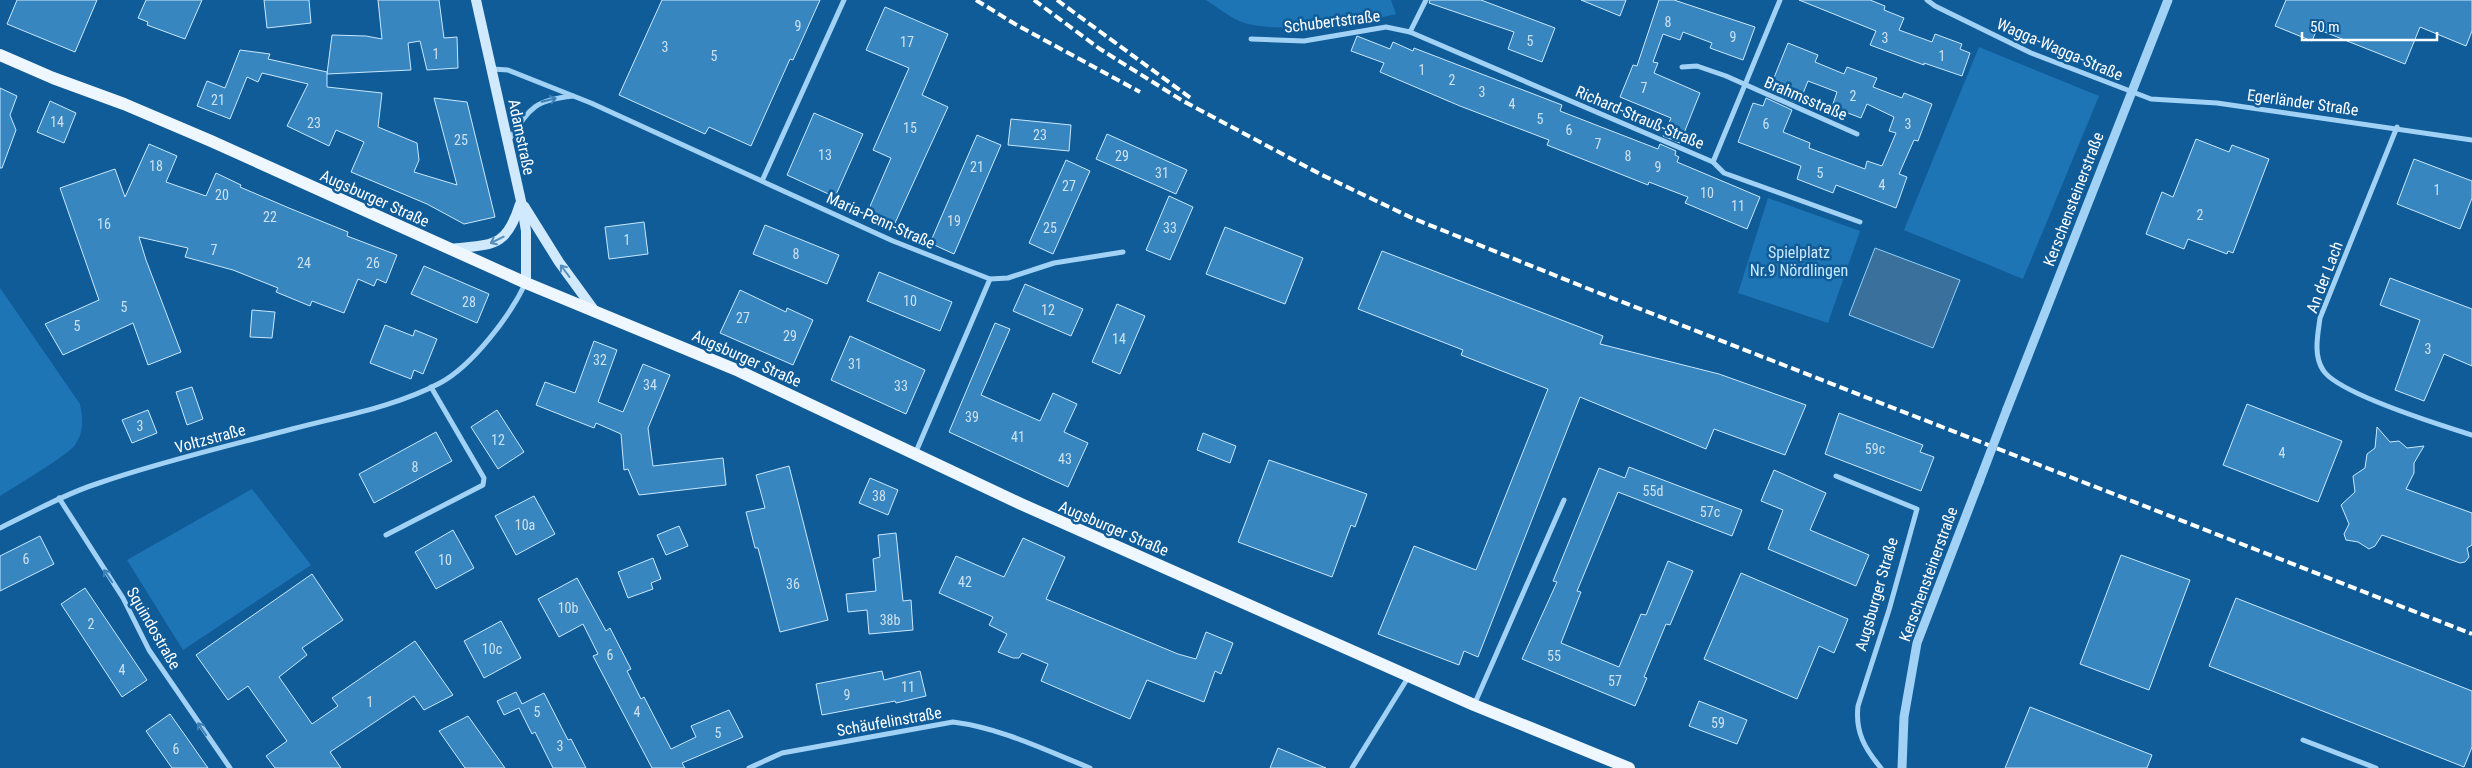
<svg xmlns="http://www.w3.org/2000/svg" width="2472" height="768" viewBox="0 0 2472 768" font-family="'Roboto Condensed',sans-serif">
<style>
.green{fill:#1e75b5}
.water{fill:#3a719c;stroke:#92cef8}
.building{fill:#3886c0;stroke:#c9e8fe}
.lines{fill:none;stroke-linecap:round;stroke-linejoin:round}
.minor{stroke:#a1d1f4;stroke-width:5}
.tertiary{stroke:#a1d1f4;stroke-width:9}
.secondary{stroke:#d0e9fd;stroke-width:10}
.primary{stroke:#eef7ff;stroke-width:12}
.rail{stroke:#fff;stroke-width:4;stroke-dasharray:9 4;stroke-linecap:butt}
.tertiary-bridge{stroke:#a1d1f4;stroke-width:9}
.oneway{stroke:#3c7fb4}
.oneway2{stroke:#538dbb}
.labels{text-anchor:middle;stroke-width:5;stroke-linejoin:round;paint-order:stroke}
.number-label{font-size:14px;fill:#cde1ef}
.street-label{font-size:16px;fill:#fff;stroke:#105c98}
.park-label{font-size:16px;fill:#c9e8fe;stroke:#105c98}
</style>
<rect width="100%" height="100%" fill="#105c98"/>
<g class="green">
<path d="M1206,0H1391L1396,14C1361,23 1271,35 1239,21C1228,16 1217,7 1206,0Z"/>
<polygon points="1979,47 2099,96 2023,279 1904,230"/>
<polygon points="1768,198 1860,231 1828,323 1738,293"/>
<path d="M0,288L80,404C83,419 84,432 75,445C68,455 14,487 0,496Z"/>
<polygon points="252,489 311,565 183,650 127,560"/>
</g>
<polygon class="water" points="1875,248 1960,280 1933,348 1849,315"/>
<g class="building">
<polygon points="17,0 97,0 75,52 7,24"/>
<polygon points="146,0 202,0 185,39 147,25 148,22 138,18"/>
<polygon points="264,0 309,0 311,23 267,28"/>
<polygon points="378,0 439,0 444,38 457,37 458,68 427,70 420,41 408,43 411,70 327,74 332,35 366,36 382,39"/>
<polygon points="662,0 820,0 793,60 790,59 751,146 709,127 705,134 619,95"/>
<polygon points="1430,0 1481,0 1555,28 1542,62 1508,49 1514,32 1429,3"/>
<polygon points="1581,0 1626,0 1620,16"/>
<polygon points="1659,0 1674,0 1755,27 1743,60 1710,48 1712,43 1683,32 1680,40 1663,34 1653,62 1658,63 1654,73 1700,93 1680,143 1663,136 1671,118 1620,97 1633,65 1637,66"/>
<polygon points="1799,0 1870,0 1885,6 1884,10 1904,18 1899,30 1932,42 1935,34 1962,44 1960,49 1970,53 1962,76 1924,63 1924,65 1870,45 1876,31"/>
<polygon points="2286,0 2472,0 2472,31 2466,46 2420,27 2405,64 2317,29 2312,41 2275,26"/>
<polygon points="885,7 948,34 922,95 948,107 895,223 868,211 891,158 873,150 909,68 866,50"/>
<polygon points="1357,36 1390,49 1393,42 1413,51 1414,48 1562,105 1560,111 1658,149 1660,144 1676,151 1675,155 1679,157 1677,162 1760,197 1747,229 1685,203 1688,197 1649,182 1648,185 1547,145 1549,140 1460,106 1380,72 1384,63 1351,51"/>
<polygon points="1788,43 1818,55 1815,62 1844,74 1847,67 1877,78 1873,87 1902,98 1904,93 1932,104 1918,141 1914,140 1899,174 1907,177 1896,208 1836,185 1833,193 1797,179 1801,166 1738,142 1753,103 1763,106 1766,98 1792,110 1783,132 1810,143 1809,148 1865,169 1867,161 1882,166 1896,133 1889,131 1894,117 1867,104 1861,118 1832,107 1837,92 1808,81 1802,96 1798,94 1795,102 1769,90"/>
<polygon points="240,50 270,54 268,59 327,72 327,87 382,93 378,127 417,143 419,160 414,172 457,185 434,98 467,102 495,217 464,224 427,204 351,172 364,142 336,130 329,146 287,126 308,84 262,73 258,82 247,77 230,119 197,106 207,81 225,88"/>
<polygon points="0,88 17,96 10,115 16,130 2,168 0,168"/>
<polygon points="50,101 76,113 64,143 37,132"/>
<polygon points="814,113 863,134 835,197 787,175"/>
<polygon points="1011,119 1071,125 1069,151 1008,145"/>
<polygon points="1107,134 1187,170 1176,194 1096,159"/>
<polygon points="977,135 1001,145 954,254 930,243"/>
<polygon points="2196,139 2229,152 2232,145 2269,159 2233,253 2228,251 2227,254 2188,239 2184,249 2146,234 2162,192 2173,197"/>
<polygon points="149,144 177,156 166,182 206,196 216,173 241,185 240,187 289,208 348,232 347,236 397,255 386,283 377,279 374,286 358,279 344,313 312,301 310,306 276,292 278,288 233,270 185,257 188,248 139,237 146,260 181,352 148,365 133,323 63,355 45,324 99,300 60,188 115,169 125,197"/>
<polygon points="2414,159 2472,181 2472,198 2460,229 2397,204"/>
<polygon points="1066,160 1090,171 1053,254 1029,243"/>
<polygon points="1169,196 1193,207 1170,260 1146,250"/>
<polygon points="644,222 648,254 609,259 605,227"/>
<polygon points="765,225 839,255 827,284 753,254"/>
<polygon points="1225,227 1303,258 1285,304 1206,274"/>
<polygon points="1382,251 1603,336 1600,344 1719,374 1806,405 1785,455 1714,429 1706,449 1580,397 1478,657 1464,651 1459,665 1378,634 1414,546 1476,570 1548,389 1461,355 1463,350 1358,309"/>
<polygon points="424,266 489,294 477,323 411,294"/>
<polygon points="879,272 952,302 940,331 867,301"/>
<polygon points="2390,278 2472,309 2472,366 2444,354 2424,401 2395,390 2420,320 2380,305"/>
<polygon points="1025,284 1083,309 1071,336 1013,311"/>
<polygon points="740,290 786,312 787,308 813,320 793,365 720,333"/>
<polygon points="1117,304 1145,316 1120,374 1092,362"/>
<polygon points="252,310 275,312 272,338 250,337"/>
<polygon points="995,323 1010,329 981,395 1040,421 1053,393 1077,404 1064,432 1088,443 1068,487 949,432"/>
<polygon points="385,325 413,336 415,330 437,339 423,374 414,370 411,379 370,363"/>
<polygon points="850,336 925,370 906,414 831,380"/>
<polygon points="594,341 617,350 598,402 623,412 643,364 670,375 648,428 653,466 723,458 726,485 639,495 628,469 624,470 621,434 596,423 594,428 536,405 545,382 575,393"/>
<polygon points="192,387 203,419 187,425 176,392"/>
<polygon points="2247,404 2342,441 2318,502 2223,465"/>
<polygon points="148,410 157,433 132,443 122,420"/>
<polygon points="497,410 524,452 498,469 471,427"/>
<polygon points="1839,413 1923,445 1920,452 1934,457 1921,491 1825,454"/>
<polygon points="2377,427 2390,442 2399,441 2407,448 2424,446 2414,463 2414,473 2406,489 2472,513 2472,545 2467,548 2469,557 2465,562 2460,563 2382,535 2375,546 2369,549 2358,542 2346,540 2344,534 2349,524 2341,505 2355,492 2353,476 2365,468 2367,454 2375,448"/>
<polygon points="436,432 452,461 374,503 359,474"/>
<polygon points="1203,433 1236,446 1230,463 1197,450"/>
<polygon points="1269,460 1367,494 1355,527 1351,525 1332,577 1238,542"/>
<polygon points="789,466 828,620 780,632 758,548 755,548 746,512 765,508 756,475"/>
<polygon points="1629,467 1742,510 1732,536 1618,492 1577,591 1581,592 1561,643 1619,667 1641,614 1646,615 1668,561 1693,571 1670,625 1666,624 1644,677 1647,678 1635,706 1522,659 1557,582 1553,581 1599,468 1625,478"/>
<polygon points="1774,470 1826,493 1810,530 1869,555 1856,586 1768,549 1783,510 1761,501"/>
<polygon points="870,478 898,490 888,515 859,503"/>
<polygon points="534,496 555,534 516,555 495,516"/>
<polygon points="679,526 688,546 666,555 657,535"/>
<polygon points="453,530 474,568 436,589 415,552"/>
<polygon points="896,533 903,601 911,600 913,630 869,634 867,610 848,612 846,594 876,591 873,559 880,557 878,535"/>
<polygon points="40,536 54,564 0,591 0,556"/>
<polygon points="1023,538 1065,557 1046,599 1178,654 1196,659 1206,632 1233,643 1221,674 1215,671 1204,702 1147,680 1130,719 1041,681 1048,664 1022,653 1019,658 1013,658 998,652 1007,634 989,625 993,617 939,593 956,556 1004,577"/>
<polygon points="2121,555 2190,580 2149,690 2080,664"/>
<polygon points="653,558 661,579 651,583 653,589 628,598 618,572"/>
<polygon points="1741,573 1848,619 1834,653 1819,646 1797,699 1704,659"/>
<polygon points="312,574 343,620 302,648 307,655 279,677 312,724 338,706 332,698 415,641 453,695 424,710 414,696 330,752 341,768 275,768 266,756 287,741 248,686 228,700 196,655"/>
<polygon points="577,578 606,631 610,628 631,669 627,671 641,699 644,697 671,749 696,737 691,726 729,710 743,737 682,763 685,768 652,768 593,656 598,654 583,624 559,637 538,599"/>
<polygon points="85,588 147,680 122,697 61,604"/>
<polygon points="2236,598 2472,691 2472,747 2464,767 2209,666"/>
<polygon points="501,621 521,658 484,678 464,641"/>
<polygon points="882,671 884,680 920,671 926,696 896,703 895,701 822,715 816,684"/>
<polygon points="516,692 522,704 544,693 568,740 571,739 586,768 553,768 535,732 532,734 519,708 504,715 497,701"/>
<polygon points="1699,701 1747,720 1737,744 1689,726"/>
<polygon points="2030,707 2152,755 2147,768 2005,768"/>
<polygon points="170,714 187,738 208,768 172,768 146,731"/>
<polygon points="468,716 505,768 465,768 439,731"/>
<polygon points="1278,748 1326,768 1270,768"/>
</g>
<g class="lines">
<g class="minor">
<polyline points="1927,0 1935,6 2031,53 2151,99 2217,103 2472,140"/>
<polyline points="1410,32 1713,162 1724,173 1860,222"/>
<polyline points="1251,39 1304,41 1386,27 1410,32 1426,0"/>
<polyline points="1682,67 1697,66 1726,76 1857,134"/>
<polyline points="492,69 508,70 591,103 893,241 990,279 1008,278 1054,263 1123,252"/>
<path d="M2397,127L2320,318C2318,334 2313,355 2323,370C2337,393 2443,426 2472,435"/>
<path d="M509,140C530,108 534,100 573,96"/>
<polyline points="1713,162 1780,0"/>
<polyline points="762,181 844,0"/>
<polyline points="915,454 990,279"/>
<path d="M1836,476L1917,509L1889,610L1858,706C1855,732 1865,749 1881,768"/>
<polyline points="59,498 123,598 149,650 230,768"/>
<path d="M0,528C33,512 65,494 99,483C163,461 228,446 292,429C341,416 395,407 440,383C472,366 510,316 525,284"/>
<polyline points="386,535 483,485 484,478 431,387"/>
<polyline points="1474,705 1564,500"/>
<polyline points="2303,740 2376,768"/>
<path d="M749,768L782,753L953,722C1001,728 1045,750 1090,768"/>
<polyline points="1352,768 1409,676"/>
</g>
<g class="tertiary">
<polyline points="2007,409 2168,0"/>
<polyline points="1902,768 1904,717 1917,643 1979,482"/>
</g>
<g class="secondary">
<polyline points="476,0 521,201 526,231 526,283"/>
<polyline points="524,206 559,262 594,310"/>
<path d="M450,249C492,244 506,249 520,204"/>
</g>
<polyline class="primary" points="0,55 53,78 124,104 211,141 526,283 739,371 1021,504 1474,705 1629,768"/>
<g class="rail">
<polyline points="976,0 1015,24 1140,92"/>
<polyline points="1034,0 1100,49 1183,101 1320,174 1412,218 1589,289 2472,634"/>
<polyline points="1057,0 1192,99"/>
</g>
<polyline class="tertiary-bridge" points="1979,482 2007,409"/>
</g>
<defs><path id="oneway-shaft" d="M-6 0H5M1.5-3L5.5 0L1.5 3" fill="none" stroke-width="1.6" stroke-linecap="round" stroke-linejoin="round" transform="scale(1.25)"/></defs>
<g class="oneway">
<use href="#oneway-shaft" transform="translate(549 100) rotate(-14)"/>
<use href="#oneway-shaft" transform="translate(108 576) rotate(-124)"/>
<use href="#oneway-shaft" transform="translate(202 729) rotate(-124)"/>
</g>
<g class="oneway2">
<use href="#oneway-shaft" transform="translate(497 240) rotate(154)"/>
<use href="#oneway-shaft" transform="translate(565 271) rotate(-127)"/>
</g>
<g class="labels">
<g class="number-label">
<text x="1668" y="27">8</text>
<text x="798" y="31">9</text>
<text x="1733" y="42">9</text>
<text x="1885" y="43">3</text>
<text x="1530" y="46">5</text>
<text x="907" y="47">17</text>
<text x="665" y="52">3</text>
<text x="436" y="59">1</text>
<text x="714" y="61">5</text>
<text x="1942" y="61">1</text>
<text x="1422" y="75">1</text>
<text x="1452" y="85">2</text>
<text x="1644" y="93">7</text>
<text x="1482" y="97">3</text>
<text x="1853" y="101">2</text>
<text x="218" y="105">21</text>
<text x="1512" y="109">4</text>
<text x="1540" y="124">5</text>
<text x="57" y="127">14</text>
<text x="314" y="128">23</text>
<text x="1766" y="129">6</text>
<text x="1908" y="129">3</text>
<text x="910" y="133">15</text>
<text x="1569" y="135">6</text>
<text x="1040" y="140">23</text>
<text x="461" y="145">25</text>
<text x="1598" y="149">7</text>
<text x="825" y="160">13</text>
<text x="1122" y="161">29</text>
<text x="1628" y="161">8</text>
<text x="156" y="171">18</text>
<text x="977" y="172">21</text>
<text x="1658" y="172">9</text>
<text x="1162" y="178">31</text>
<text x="1820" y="178">5</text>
<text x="1882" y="190">4</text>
<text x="1069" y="191">27</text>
<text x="2437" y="195">1</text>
<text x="1707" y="198">10</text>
<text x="222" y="200">20</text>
<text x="1738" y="211">11</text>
<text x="2200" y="220">2</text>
<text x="270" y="222">22</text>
<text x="954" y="226">19</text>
<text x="104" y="229">16</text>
<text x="1050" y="233">25</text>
<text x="1170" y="233">33</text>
<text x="627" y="245">1</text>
<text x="214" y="255">7</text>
<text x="796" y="259">8</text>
<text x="304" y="268">24</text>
<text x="373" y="268">26</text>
<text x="910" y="306">10</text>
<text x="469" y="307">28</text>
<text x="124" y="312">5</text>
<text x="1048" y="315">12</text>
<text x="743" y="323">27</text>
<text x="77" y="331">5</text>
<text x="790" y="341">29</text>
<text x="1119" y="344">14</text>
<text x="2428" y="354">3</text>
<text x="600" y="365">32</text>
<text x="855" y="369">31</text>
<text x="650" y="390">34</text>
<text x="901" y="391">33</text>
<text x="972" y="422">39</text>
<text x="140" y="431">3</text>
<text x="1018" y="442">41</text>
<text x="498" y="445">12</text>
<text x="1875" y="454">59c</text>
<text x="2282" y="458">4</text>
<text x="1065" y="464">43</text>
<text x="415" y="472">8</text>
<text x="1653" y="496">55d</text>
<text x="879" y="501">38</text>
<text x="1710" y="517">57c</text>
<text x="525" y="530">10a</text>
<text x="26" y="564">6</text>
<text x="445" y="565">10</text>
<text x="965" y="587">42</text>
<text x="793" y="589">36</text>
<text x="568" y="613">10b</text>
<text x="890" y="625">38b</text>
<text x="91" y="629">2</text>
<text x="492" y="654">10c</text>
<text x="610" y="660">6</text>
<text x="1554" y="661">55</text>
<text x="122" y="675">4</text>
<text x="1615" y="686">57</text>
<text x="908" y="692">11</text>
<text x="847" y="700">9</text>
<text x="370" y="707">1</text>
<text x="537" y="717">5</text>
<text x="637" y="717">4</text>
<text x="1718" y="728">59</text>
<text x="718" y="738">5</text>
<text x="560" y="751">3</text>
<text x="176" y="754">6</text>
</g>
<g class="street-label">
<text transform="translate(1332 21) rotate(-7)" y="6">Schubertstraße</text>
<text transform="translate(2060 49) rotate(23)" y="6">Wagga-Wagga-Straße</text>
<text transform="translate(1806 98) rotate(23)" y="6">Brahmsstraße</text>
<text transform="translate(2303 102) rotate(8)" y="6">Egerländer Straße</text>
<text transform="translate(1640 117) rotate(23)" y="6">Richard-Strauß-Straße</text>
<text transform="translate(522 137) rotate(78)" y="6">Adamstraße</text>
<text transform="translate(375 198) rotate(24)" y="6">Augsburger Straße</text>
<text transform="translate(2073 199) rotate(-69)" y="6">Kerschensteinerstraße</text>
<text transform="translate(881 220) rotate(24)" y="6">Maria-Penn-Straße</text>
<text transform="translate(2324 277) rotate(-69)" y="6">An der Lach</text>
<text transform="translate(747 358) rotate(24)" y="6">Augsburger Straße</text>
<text transform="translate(210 438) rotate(-15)" y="6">Voltzstraße</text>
<text transform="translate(1114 528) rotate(23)" y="6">Augsburger Straße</text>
<text transform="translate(1928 574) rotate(-70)" y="6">Kerschensteinerstraße</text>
<text transform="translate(1876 594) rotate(-74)" y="6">Augsburger Straße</text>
<text transform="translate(154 628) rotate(60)" y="6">Squindostraße</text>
<text transform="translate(889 721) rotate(-10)" y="6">Schäufelinstraße</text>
</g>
<g class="park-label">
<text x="1799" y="258">Spielplatz<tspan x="1799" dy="18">Nr.9 Nördlingen</tspan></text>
</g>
</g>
<path d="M2302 32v8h135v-8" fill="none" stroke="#ffffff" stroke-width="2.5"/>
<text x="2310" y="32" font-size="15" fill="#ffffff" stroke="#105c98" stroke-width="4" paint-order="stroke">50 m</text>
</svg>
